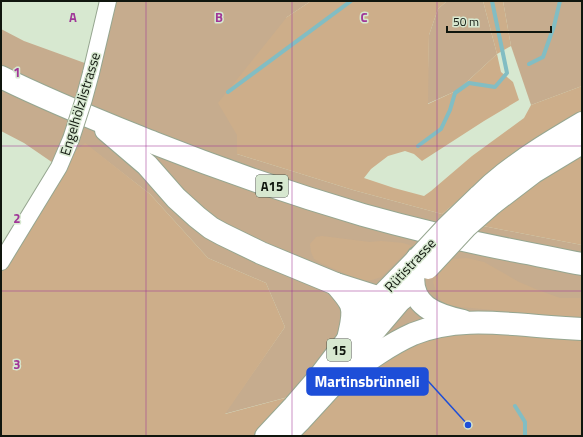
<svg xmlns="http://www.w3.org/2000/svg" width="583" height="437" viewBox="0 0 583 437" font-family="'Titillium Web',sans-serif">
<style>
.green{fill:#c6ac8e}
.forest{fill:#cdae8a}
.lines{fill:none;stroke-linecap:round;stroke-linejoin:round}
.stream{stroke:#82bdc3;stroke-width:4}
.minor-casing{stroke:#96a690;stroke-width:18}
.major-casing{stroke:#96a690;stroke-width:22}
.highway-casing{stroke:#96a690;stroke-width:24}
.minor{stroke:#fff;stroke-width:16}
.major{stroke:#fff;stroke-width:20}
.highway{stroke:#fff;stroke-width:22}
.minor-bridge-casing{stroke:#96a690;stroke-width:18;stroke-linecap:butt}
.major-bridge-casing{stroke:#96a690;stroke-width:22;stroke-linecap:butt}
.minor-bridge{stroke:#fff;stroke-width:16}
.major-bridge{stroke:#fff;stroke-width:20}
.grid{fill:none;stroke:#a03698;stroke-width:1;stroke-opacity:0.55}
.labels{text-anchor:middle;stroke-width:3;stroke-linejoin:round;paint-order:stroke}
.shield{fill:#d7e8d0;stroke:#4c5548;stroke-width:1}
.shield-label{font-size:13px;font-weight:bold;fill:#10160e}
.street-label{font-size:14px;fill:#10160e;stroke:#d7e8d0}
.grid-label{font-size:13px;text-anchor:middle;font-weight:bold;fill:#a03698;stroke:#d7e8d0;stroke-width:3;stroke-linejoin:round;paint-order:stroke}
.leader{fill:none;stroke:#1d4ed8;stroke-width:1.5}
.callout-dot{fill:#1d4ed8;stroke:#d7e8d0;stroke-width:1.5}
.callout{fill:#1d4ed8;stroke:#1d4ed8;stroke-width:1.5}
.callout-label{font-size:15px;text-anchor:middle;font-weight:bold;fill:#fff}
</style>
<rect width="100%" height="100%" fill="#d7e8d0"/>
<g class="green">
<polygon points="108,1 311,1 287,17 237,135 237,154 353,190 442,214 465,195 582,114 582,156 571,162 483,226 582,245 582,329 334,385 224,414 285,327 266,283 208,258 150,194 85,144 59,167 24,143 1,131 1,29 24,41 93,66"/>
<polygon points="447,1 483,1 497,54 458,90 427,104 429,35 438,9"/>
<polygon points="503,1 582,1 582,86 531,105 511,46"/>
</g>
<g class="forest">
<polygon points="311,1 447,1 438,9 429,35 428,104 458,90 497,54 483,1 503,1 511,46 497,54 501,72 513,82 519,100 484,121 422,161 414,154 405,151 388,156 371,169 364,178 394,188 424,196 431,191 472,156 524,118 531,105 582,86 582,114 465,195 442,214 353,190 237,154 237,135 218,103 287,17"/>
<polygon points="85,143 150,194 208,258 266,283 285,327 225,414 334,385 414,334 582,329 582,436 1,436 1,262 59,167"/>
<polygon points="582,156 582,245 483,226 518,194"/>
<polygon points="322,236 370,242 381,241 403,243 412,246 381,277 372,280 362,281 321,263 314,259 311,252 310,244 316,237"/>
<polygon points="467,258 484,262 519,282 538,290 560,298 582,298 582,318 449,306 443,304 437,294 433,282 437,274 452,259"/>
</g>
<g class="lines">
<g class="stream">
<polyline points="529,64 543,57 554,26 560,1"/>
<polyline points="228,92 351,1"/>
<polyline points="418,146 441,129 450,110 455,93 469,83 495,87 507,73 492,1"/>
<polyline points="515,406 525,422 525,436"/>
</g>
<g class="minor-casing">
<g id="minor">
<polyline points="91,73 108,1"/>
<polyline points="1,262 59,167 71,139"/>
</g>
</g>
<g class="major-casing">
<g id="major">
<path d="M478,196C486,188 495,180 504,173C528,154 555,138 582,122"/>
<polyline points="492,205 534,173 582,144"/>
<polyline points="265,436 293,406 318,377 379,297 418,257"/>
<polyline points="286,436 300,422 334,385 354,356 411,289"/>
</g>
</g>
<g class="highway-casing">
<g id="highway">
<path d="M1,77C51,102 102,122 154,143C222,170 292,194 363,215C413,229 464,241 516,251C538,255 560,260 582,264"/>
<polyline points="106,130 147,165 176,198 197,217 211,228 222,234 261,253 336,284 374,296 385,298 402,299"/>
<path d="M418,257C416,262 415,267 414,272C408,306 437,315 463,321"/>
<path d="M336,284C341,291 348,297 351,305C355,315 350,329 348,339"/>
<path d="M334,385C359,367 384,347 413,334C450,319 489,322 527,325C546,327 564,328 582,329"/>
</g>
</g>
<use href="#minor" class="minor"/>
<use href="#major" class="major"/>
<use href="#highway" class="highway"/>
<g class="minor-bridge-casing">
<polyline id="minor-bridge" points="71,139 84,99 91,73"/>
</g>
<g class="major-bridge-casing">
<g id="major-bridge">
<polyline points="418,257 445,228 478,196"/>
<polyline points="428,269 467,227 492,205"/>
</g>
</g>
<use href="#minor-bridge" class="minor-bridge"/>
<use href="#major-bridge" class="major-bridge"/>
</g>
<path class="grid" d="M146,1V436M292,1V436M437,1V436M1,146H582M1,291H582"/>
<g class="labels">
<g class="shield">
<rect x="256" y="175" width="32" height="22" rx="3"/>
<rect x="327" y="339" width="24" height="22" rx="3"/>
</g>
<g class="shield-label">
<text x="272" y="191">A15</text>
<text x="339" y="355">15</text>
</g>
<g class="street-label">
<text transform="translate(80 104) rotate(-73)" y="5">Engelhölzlistrasse</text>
<text transform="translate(410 265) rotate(-47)" y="5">Rütistrasse</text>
</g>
</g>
<g class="grid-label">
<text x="73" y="22">A</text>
<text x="219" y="22">B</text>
<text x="364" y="22">C</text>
<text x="17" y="77">1</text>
<text x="17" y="223">2</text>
<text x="17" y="369">3</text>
</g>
<path class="leader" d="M468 425L428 381"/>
<circle class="callout-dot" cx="468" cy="425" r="4"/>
<rect class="callout" x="307" y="368" width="121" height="27" rx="4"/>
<g class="callout-label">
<text x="367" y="387">Martinsbrünneli</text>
</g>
<rect width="583" height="437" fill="none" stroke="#10160e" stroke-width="4"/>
<path d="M447 26v6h104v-6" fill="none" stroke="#10160e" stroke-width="2"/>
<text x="453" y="26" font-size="12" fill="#10160e" stroke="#d7e8d0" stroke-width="3" paint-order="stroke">50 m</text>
</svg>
